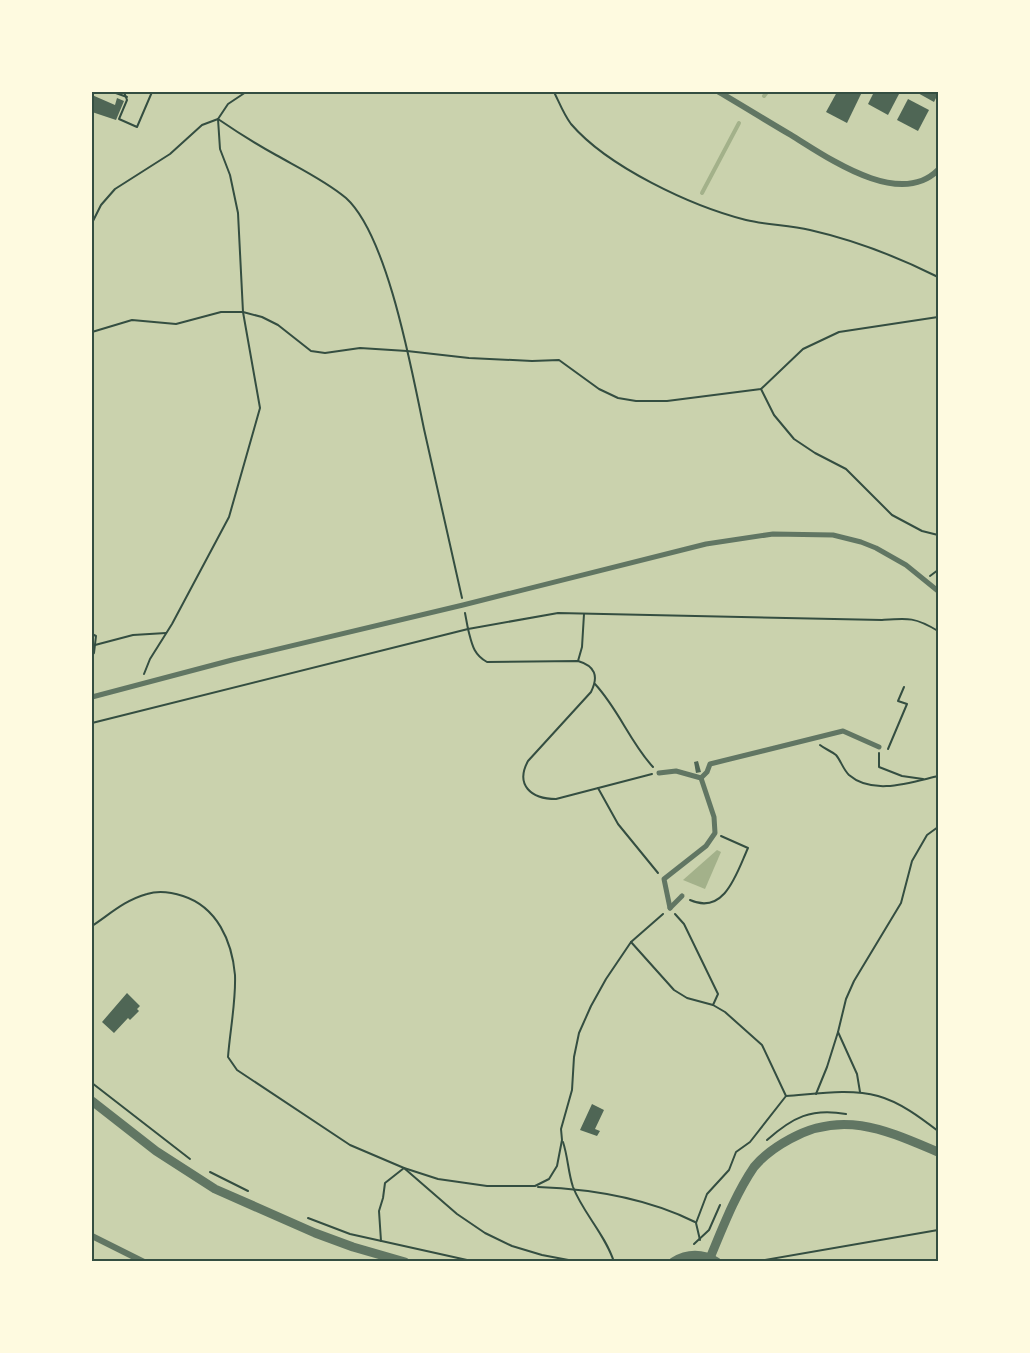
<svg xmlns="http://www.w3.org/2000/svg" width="1030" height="1353" viewBox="0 0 1030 1353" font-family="Literata,serif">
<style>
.green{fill:#cad2ad}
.water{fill:#a3b18a}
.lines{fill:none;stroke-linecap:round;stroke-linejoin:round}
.stream{stroke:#a3b18a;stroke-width:4}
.building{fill:#4f6655}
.path{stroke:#344e41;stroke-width:2}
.pedestrian{stroke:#617663;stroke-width:5}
.minor{stroke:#617663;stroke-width:6}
.tertiary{stroke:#617663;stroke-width:9}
.neatline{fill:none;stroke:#344e41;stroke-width:2}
</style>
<rect width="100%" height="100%" fill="#e9edc9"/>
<rect class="green" x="92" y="92" width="846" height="1169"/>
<polygon class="water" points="717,850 721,852 705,889 683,880"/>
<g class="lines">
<g class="stream">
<polyline points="764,96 767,92"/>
<polyline points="702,193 739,123"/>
</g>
</g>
<g class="building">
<polygon points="837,92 862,92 847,123 826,112"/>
<polygon points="874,92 894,92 899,94 888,115 868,104"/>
<polygon points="916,92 938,92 938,94 934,102"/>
<polygon points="92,95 115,105 117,98 124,101 116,120 92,112"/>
<polygon points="908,99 929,110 918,131 897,120"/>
<polygon points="698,761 701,772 696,773 694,762"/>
<polygon points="127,993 140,1006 137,1009 139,1011 130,1020 128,1018 114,1033 102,1022"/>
<polygon points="592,1104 604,1110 595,1129 600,1131 597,1136 580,1130"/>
</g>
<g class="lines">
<g class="path">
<polyline points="113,92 127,97"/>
<polyline points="124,92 127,100 119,119 137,127 152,92"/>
<path d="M554,92C559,102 564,115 571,124C608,167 691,206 746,220C767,225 789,225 810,230C854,240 898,257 938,277"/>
<path d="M218,119C237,132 256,144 276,155C299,168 326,181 346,198C388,236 412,372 424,429C437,485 449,542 462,598"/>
<polyline points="218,119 228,104 246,92"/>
<polyline points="92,223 101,205 115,189 170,154 202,125 218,119"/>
<polyline points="92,332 132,320 176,324 221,312 243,312 262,317 278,325 311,351 325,353 360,348 407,351 469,358 532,361 559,360 599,389 618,398 636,401 667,401 761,389 803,349 839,332 938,317"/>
<polyline points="761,389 774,415 794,439 815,453 846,469 892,515 922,531 938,535"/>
<polyline points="930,576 938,570"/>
<path d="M465,613L468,629L558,613L882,620C908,618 915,617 938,631"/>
<polyline points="92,634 96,636 94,653 92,655"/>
<polyline points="95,645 133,635 166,633"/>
<polyline points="578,661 582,647 584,614"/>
<polyline points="144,674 150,659 172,624 229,517 260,408 243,312 238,213 230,175 220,149 218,119"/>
<path d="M595,684C619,710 630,742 653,767"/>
<path d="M92,723L468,629C472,644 473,654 487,662L578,661C595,666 599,676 591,692L528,761C515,785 531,799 556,799L652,774"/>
<path d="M820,745C825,749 831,751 836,755C841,761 843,769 849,775C873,796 912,782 938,776"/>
<polyline points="888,749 907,704 898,701 904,687"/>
<polyline points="879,753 879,767 902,776 923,779"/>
<polyline points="598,788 618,824 658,873"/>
<path d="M690,900C725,916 737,872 748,848L721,836"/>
<polyline points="675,914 684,924 718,994 713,1005 725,1012 762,1045 786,1096"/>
<path d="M92,926C110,914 125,900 147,894C159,890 171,892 183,896C217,907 232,941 235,975C236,1002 230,1030 228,1057L237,1070L350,1145L404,1168L457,1214L485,1233L512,1246L542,1255L579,1262"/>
<polyline points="631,942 674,990 687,998 713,1005"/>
<polyline points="92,1083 190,1159"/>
<polyline points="860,1092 857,1074 838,1032 846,999 854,981 901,903 912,861 927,835 938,827"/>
<polyline points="816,1094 827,1067 838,1032"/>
<path d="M767,1140C793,1117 811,1108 846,1114"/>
<path d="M563,1142C568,1157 568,1172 573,1187C583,1213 605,1234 614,1262"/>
<polyline points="210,1172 248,1191"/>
<path d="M538,1187C591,1189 647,1198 695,1222"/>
<polyline points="308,1218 350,1234 476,1262"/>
<path d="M700,1240L696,1223L707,1194L729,1170L736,1152L750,1142L786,1096C815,1094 850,1088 878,1096C900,1102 921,1118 938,1131"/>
<polyline points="381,1241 379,1211 383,1198 385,1183 404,1168 438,1179 487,1186 535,1186 549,1179 557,1166 562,1140 561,1129 572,1090 574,1057 579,1033 591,1006 606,979 631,942 663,914"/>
<polyline points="694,1244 709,1230 720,1205"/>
<polyline points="753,1262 938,1230"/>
</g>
<g class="pedestrian">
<polyline points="92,697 232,660 463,605 706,544 773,534 833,535 861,542 876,548 906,565 938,591"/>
<polyline points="659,773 676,771 701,778 714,817 715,833 706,846 664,879 670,908"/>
<polyline points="701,778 707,772 710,764 843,731 879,747"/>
<polyline points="670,908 682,896"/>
</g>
<g class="minor">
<path d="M719,92C743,106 767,121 791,135C827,157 899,209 938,170"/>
<polyline points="92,1236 144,1262"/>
</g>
<g class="tertiary">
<polyline points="92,1101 156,1151 215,1189 315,1233 353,1247 405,1262"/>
<path d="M710,1258C723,1227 735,1195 754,1167C764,1155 777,1146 790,1139C843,1109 888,1131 938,1152"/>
<path d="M673,1262C688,1253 702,1253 717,1262"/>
</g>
</g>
<rect width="1030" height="1353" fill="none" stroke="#fefae0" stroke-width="186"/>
<rect x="93" y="93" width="844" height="1167" class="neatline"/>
</svg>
